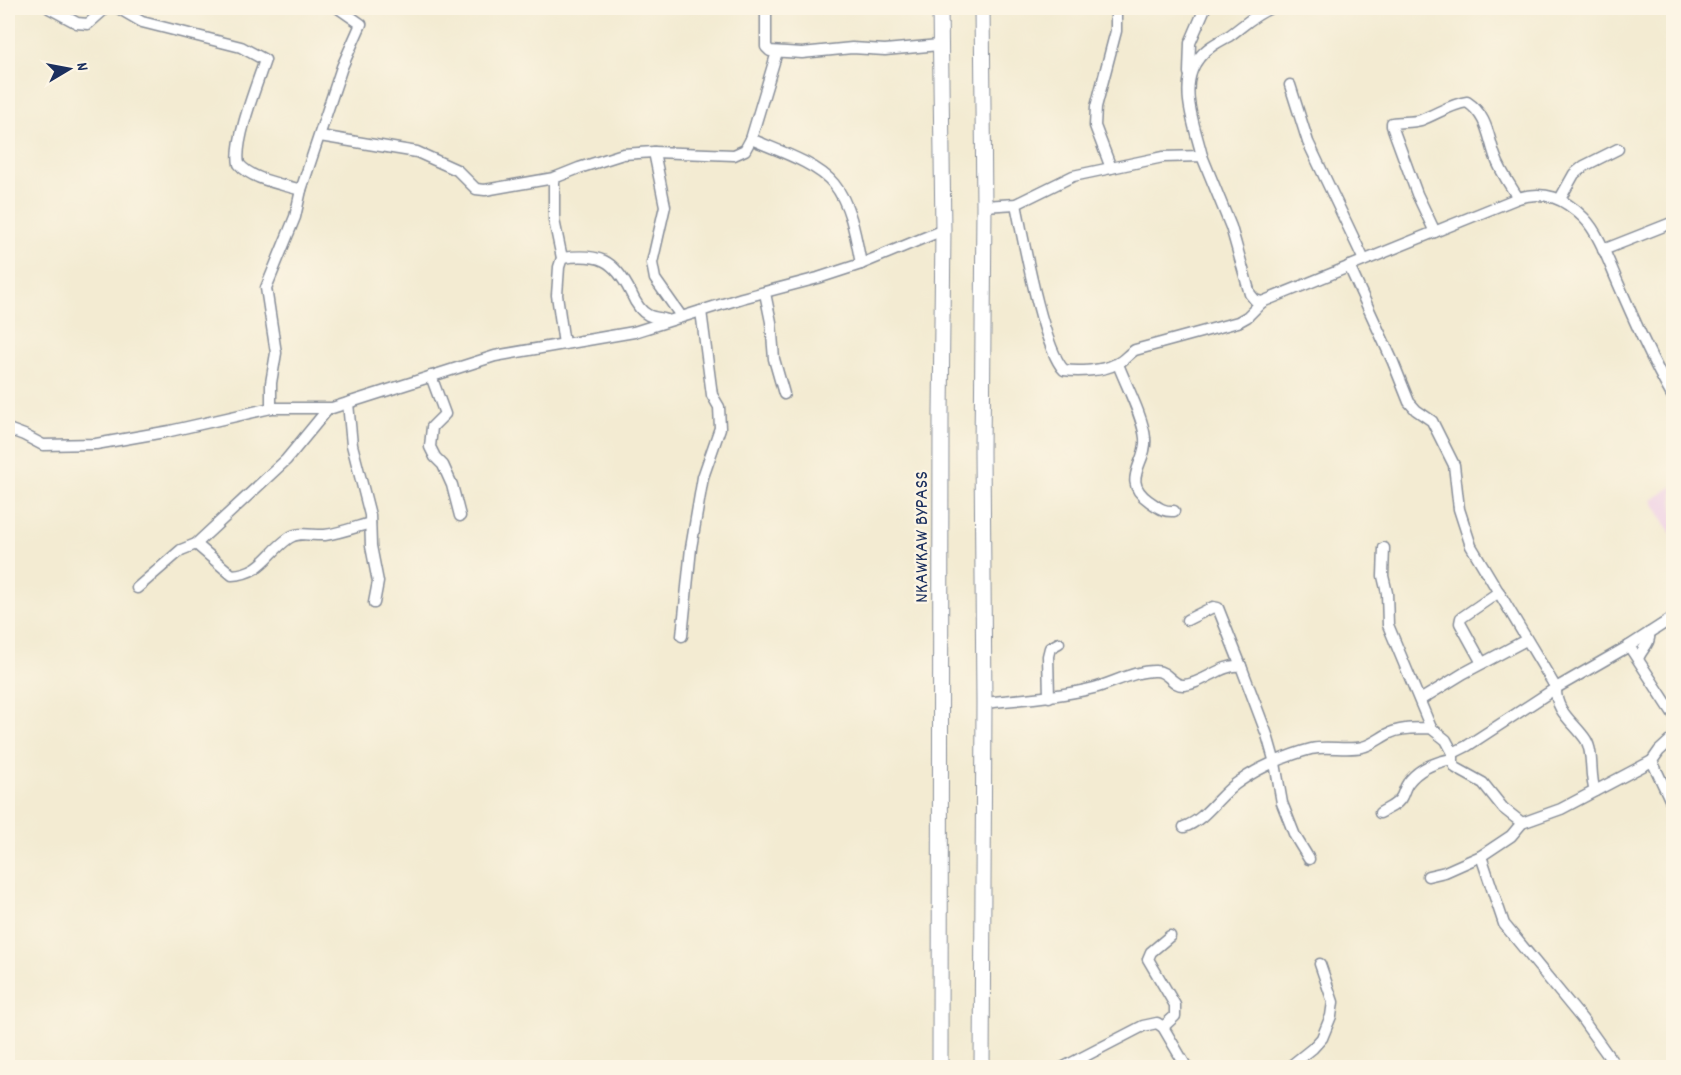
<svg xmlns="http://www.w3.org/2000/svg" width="1681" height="1075" viewBox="0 0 1681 1075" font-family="Dekko,sans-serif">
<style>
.built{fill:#efd0e6}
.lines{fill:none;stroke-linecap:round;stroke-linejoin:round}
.minor-casing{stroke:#878d98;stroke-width:13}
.highway-casing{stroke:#878d98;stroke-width:17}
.minor{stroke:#fff;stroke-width:10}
.highway{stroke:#fff;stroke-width:15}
.labels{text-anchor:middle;stroke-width:5;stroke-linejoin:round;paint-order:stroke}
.street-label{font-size:20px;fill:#1b2f5e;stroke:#fcf5e5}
</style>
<rect width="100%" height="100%" fill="#fcf5e5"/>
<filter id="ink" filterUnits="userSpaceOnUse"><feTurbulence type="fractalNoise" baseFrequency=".0167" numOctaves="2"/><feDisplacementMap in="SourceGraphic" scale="12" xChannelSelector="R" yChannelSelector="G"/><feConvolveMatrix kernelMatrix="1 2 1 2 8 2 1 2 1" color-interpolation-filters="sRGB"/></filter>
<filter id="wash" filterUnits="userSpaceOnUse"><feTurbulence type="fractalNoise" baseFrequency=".008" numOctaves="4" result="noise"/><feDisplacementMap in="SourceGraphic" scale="24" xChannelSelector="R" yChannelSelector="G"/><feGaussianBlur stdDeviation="1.35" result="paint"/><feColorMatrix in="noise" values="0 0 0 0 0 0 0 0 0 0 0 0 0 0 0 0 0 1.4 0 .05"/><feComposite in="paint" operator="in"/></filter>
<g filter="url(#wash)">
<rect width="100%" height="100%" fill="#f3ebd2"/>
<polygon class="built" points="1673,486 1673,537 1652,500"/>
</g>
<g filter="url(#ink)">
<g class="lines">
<g class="minor-casing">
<g id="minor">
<polyline points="49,8 77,23 88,24 106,8"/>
<path d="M118,8L142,22L241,47L265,60C257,84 234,141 239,164C252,180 282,184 301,190"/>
<polyline points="766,8 766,47 770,51 802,53 852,48 885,50 939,45"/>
<polyline points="1189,73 1190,43 1205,8"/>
<polyline points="1290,85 1308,142 1364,260"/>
<polyline points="320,136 417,152 457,170 476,189 485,190 554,178 579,168 623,154 654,152 734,155 745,150 751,139 777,52"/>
<path d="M751,139C776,150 817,163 834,184C851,205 856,238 861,264"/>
<polyline points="654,152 665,206 652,263 655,279 681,316"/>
<path d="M1202,156C1195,126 1177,85 1199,58C1206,48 1218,42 1229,36C1243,26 1255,14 1271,8"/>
<polyline points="1111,168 1095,126 1096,107 1116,31 1116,8"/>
<polyline points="554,178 554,220 562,258 559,267 557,295 564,344"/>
<polyline points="1560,199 1574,174 1584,166 1618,149"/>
<path d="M1016,204C1023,238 1043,349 1064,370C1078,372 1103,371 1116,364C1123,362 1128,354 1135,350L1238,322L1247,317L1262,302"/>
<path d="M984,206L1016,204L1073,176L1163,157L1202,156L1231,227L1250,294L1255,300L1262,302L1518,198C1545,190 1564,198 1584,218C1599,233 1609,263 1618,283C1635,322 1652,361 1674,399"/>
<path d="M1435,232L1417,194L1392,126V123C1402,121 1411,123 1421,120C1437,114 1451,104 1467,102C1487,115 1488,136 1495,156C1500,171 1510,185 1518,198"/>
<polyline points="1603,250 1674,222"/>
<path d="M562,258C599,253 614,259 631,293C635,302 640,311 648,315C654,318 661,318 667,320"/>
<path d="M1349,266L1393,362L1409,402L1416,410L1432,421L1454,465L1459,509L1471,546L1556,688C1555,712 1574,722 1586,740C1594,753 1589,775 1595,791"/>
<polyline points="765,293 771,322 774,359 784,394"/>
<path d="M1118,364C1126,385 1143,417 1145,438C1148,462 1119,480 1149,501C1158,507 1163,512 1174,511"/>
<polyline points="431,376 445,414 432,427 430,447 435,457 443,465 452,485 460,516"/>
<polyline points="348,403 352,445 370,515 371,546 378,582 374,603"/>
<polyline points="271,408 271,383 276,353 266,288 295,217 301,190 342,67 361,24 338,8"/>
<polyline points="8,429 24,435 43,445 96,444 170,431 271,408 332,408 495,356 634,332 742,298 818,278 861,264 943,230"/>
<path d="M196,544L232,575C263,573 267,553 289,538C299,531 313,536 325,535C340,533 356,527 370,523"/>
<polyline points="1384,548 1383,576 1387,593 1388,625 1431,728"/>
<polyline points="137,588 181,550 196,544 286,460 328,409"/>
<polyline points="1674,617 1629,646 1674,715"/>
<polyline points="1187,620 1213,607 1218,608 1241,666"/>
<polyline points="682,636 691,548 703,477 720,428 719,407 712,395 701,311"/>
<path d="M1638,659C1641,649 1651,644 1649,633"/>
<polyline points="1482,663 1460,623 1461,618 1499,592"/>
<polyline points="1049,697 1048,656 1050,648 1059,643"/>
<polyline points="1420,700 1464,673 1526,640"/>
<path d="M984,703C1021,699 1058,697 1094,688C1113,683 1136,670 1156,671C1168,671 1172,686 1184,685C1203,684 1222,663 1241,666L1267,735L1275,763L1282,803L1295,836L1309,859"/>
<polyline points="1674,737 1659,751 1652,761 1674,808"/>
<polyline points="1453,753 1453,763 1456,768 1483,783 1503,808 1522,823"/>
<path d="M1380,813C1388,808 1398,805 1402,796C1404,792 1405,787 1408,783C1418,769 1436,762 1452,759"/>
<path d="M1184,827C1207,819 1219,794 1240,781C1260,767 1288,755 1311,749C1328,745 1345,751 1362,747C1372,745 1381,737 1390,733C1402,727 1418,729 1431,728L1446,740L1453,753L1467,746L1556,688L1629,646"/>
<polyline points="1481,856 1504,924 1582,1019 1617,1068"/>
<polyline points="1428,876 1445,872 1481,856 1511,836 1522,823 1561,809 1652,761"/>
<polyline points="1163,1027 1175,1016 1175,1005 1148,959 1151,952 1170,936"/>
<polyline points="1062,1068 1143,1026 1157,1023 1163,1027 1187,1068"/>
<polyline points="1288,1068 1313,1048 1322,1038 1331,1016 1333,1002 1320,964"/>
</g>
</g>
<g class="highway-casing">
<g id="highway">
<polyline points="940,8 943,230 941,414 940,1068"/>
<polyline points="982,8 984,206 982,452 984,703 982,1068"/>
</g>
</g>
<use href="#minor" class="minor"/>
<use href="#highway" class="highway"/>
</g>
</g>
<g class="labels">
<g class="street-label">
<text transform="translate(920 537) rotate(-90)" y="7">NKAWKAW BYPASS</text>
</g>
</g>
<rect width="1681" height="1075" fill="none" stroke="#fcf5e5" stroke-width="30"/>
<g transform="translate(69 69) rotate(80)" stroke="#fcf5e5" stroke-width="4.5" paint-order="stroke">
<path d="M0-4.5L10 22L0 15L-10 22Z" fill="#1b2f5e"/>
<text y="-9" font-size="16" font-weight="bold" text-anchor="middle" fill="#1b2f5e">N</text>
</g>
</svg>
